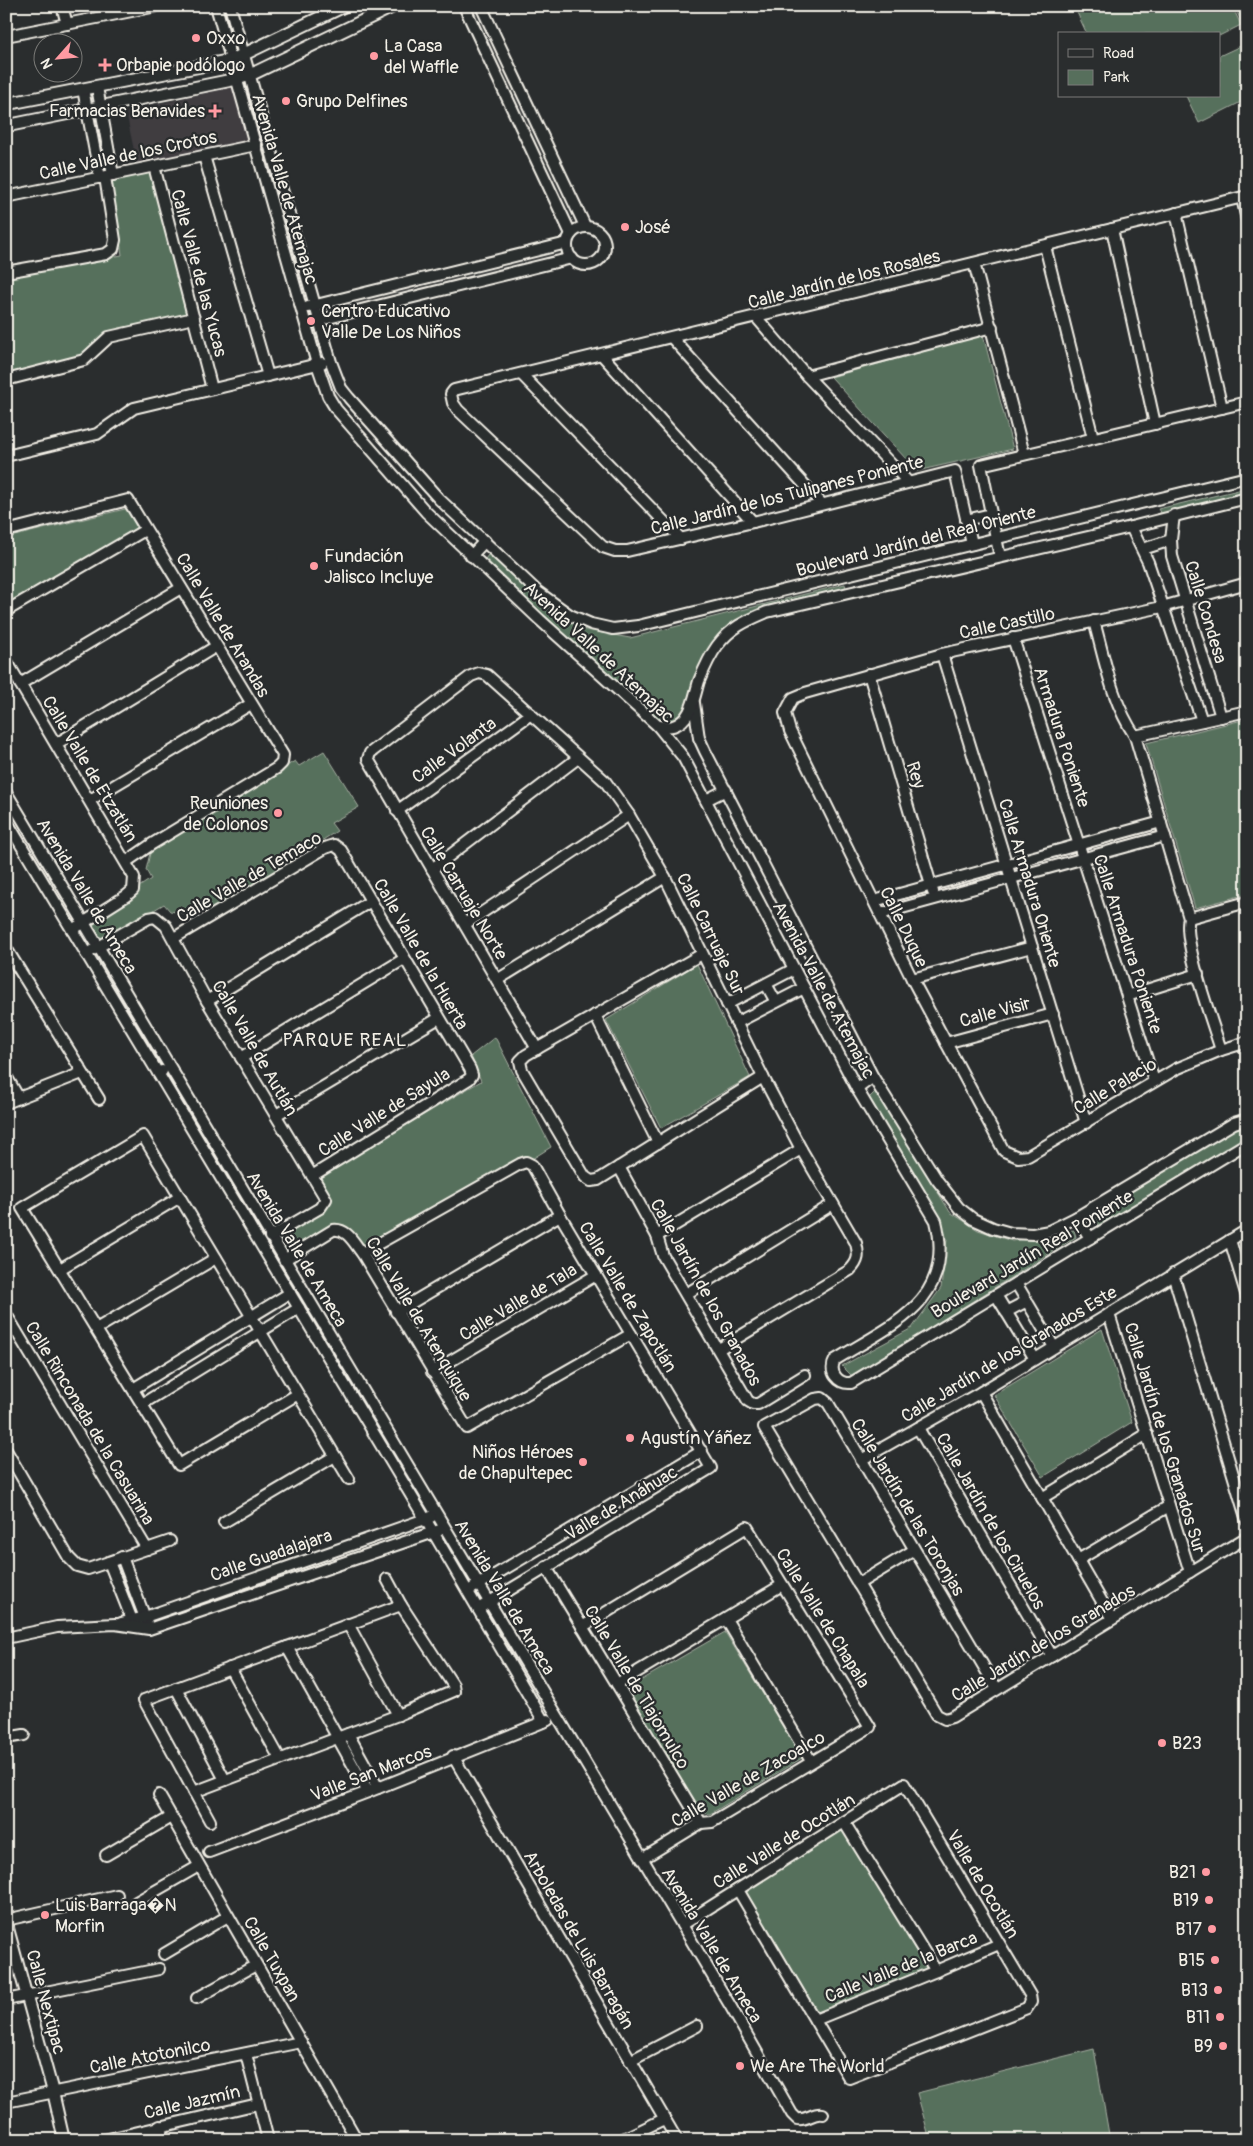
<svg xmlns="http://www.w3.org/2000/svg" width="1253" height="2146" viewBox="0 0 1253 2146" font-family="Pangolin,sans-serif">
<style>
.built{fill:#3f3c41}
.green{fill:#576f5c;stroke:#a6b0a2}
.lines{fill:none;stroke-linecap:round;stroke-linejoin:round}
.minor-casing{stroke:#f4f1e8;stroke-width:14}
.tertiary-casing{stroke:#f4f1e8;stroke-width:15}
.minor{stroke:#2a2d2e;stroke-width:10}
.tertiary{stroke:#2a2d2e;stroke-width:11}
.poi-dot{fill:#ff9aa2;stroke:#2a2d2e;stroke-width:2}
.labels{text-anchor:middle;stroke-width:4.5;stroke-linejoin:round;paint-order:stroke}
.poi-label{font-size:18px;fill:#f4f1e8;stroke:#2a2d2e;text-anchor:start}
.street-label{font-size:18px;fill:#f4f1e8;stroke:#2a2d2e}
.neighbourhood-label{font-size:19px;letter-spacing:1px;fill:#f4f1e8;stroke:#2a2d2e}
</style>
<rect width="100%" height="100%" fill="#2a2d2e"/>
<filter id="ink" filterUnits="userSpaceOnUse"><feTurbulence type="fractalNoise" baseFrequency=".02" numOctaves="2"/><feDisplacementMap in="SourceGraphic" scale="10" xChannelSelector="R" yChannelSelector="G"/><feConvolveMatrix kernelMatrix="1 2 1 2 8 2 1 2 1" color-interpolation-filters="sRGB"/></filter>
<g filter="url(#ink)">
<polygon class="built" points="234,86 247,141 137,165 126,112"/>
<g class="green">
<polygon points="1074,6 1232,6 1241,25 1219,36 1219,34 1087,34"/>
<polygon points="1234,6 1247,6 1247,33"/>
<polygon points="1247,43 1247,99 1199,123 1186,96 1219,96 1219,56"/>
<polygon points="152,170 190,314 108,334 83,358 6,377 6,276 122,255 111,177"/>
<polygon points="983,335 1013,449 917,471 831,377"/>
<polygon points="1247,488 1247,493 1163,517 1158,509"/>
<polygon points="129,508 136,523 135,532 6,609 6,538"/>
<polygon points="488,555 581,629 630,638 845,584 847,592 766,611 725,634 687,713 672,726 658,725 483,562"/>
<polygon points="1247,719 1247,894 1195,908 1146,743"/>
<polygon points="324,751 359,807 331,823 337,831 202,916 170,911 164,904 102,941 89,920 151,879 146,870 152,845 295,761 299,766"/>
<polygon points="697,964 750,1077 661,1128 606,1020"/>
<polygon points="495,1037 551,1147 532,1159 525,1157 363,1245 349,1229 339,1226 287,1254 276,1238 321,1210 318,1177 481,1081 471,1056"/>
<polygon points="876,1091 950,1212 978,1230 1012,1241 1074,1230 1076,1237 852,1376 842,1366 912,1328 941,1288 947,1239 937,1212 867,1100"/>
<polygon points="1247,1125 1247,1139 1101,1226 1093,1220 1147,1181 1236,1128"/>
<polygon points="1102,1329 1132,1422 1043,1477 994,1395"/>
<polygon points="725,1632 802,1758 710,1814 701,1813 626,1689"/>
<polygon points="843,1829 926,1968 818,2013 745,1890"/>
<polygon points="1094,2049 1110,2140 930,2140 917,2093"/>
</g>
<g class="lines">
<g class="minor-casing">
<g id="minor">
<polyline points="62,6 67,24"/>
<path d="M216,6L317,364L328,396L336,409L426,512L540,620L658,726L683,757L857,1089L936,1221C956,1302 891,1325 835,1360C828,1372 838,1384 851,1383L1247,1143"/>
<polyline points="230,6 331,362 341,388 349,398 439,499 538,592 570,615 591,624 613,629 638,626 1247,477"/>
<polyline points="464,6 571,234"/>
<polyline points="481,6 585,226"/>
<polyline points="6,36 157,6"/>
<polyline points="97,87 113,175"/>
<polyline points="83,89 100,178"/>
<polyline points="204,156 268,376"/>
<polyline points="154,166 212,389"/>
<polyline points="6,197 256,145"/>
<polyline points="1242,198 1247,220"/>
<polyline points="1176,213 1222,408"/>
<circle cx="586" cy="246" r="19"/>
<polyline points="1112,229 1155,424"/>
<polyline points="1045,246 1093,438"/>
<polyline points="974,263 1024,454"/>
<polyline points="6,272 106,254 113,249 115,240 105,177"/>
<polyline points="308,307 567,243"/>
<polyline points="756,317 807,376 908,482"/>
<polyline points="312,322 572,258"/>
<polyline points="672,338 822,504"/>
<polyline points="602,355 753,522"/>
<polyline points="522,375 681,539"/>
<polyline points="807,376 992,327"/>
<polyline points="6,380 84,360 109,337 194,318"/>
<polyline points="6,456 97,434 134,408 322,363"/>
<polyline points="1174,515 1171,540 1172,556 1221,717"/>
<polyline points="966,520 991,514"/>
<polyline points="1131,527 1148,562 1202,721"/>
<polyline points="6,531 128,500 283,755 282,763 277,768 152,844 126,862"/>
<polyline points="972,544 955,471 753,522 627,551 615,551 603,547 458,410 453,403 451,394 454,390 1247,196"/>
<polyline points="1143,549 1171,540"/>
<polyline points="471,556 485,541"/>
<polyline points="1000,557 981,465 1247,402"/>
<polyline points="1247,583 1162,607 942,654 805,693 793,698 785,713 790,731 912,979 1004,1151 1018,1157 1028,1156 1176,1069 1221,1050 1247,1042"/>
<polyline points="6,611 145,530"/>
<path d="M1094,621C1105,661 1112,702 1135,736L1189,918C1182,940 1213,1024 1221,1050"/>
<polyline points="1013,638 1154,1081"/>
<polyline points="942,654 1086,1123"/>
<polyline points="6,660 134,877 133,890 126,896 72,930"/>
<polyline points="869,674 933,892"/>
<polyline points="20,684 181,588"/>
<polyline points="694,703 699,738 705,751 873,1077 937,1180 959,1208 973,1219 993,1228 1011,1233 1033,1234 1049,1231 1077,1217 1234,1123 1247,1119"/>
<path d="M658,726C663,726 669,727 673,726C692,720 694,697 699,681C704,669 709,657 717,646C731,627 746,621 767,612L1131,527L1247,498"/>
<polyline points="1135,736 1247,711"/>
<polyline points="56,744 215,647"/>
<path d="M6,792L731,2007L792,2114L797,2119C807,2121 813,2112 823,2114"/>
<polyline points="90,800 251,704"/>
<polyline points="706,800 726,790"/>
<polyline points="397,811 531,714"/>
<polyline points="6,820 158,1073 162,1071"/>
<polyline points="432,869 578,758"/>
<polyline points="874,901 1161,822"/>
<polyline points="880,914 1165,836"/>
<polyline points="1189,918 1247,902"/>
<polyline points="465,924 629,815"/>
<polyline points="174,938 325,848 334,845 341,850 470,1069 472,1075 469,1079 312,1176"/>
<polyline points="6,948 99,1099"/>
<polyline points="86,954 149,918 155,917 166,926 207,1001 326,1199 320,1208 270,1237"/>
<polyline points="702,954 526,1055 520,1061 522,1070 585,1177 591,1181 598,1180 619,1167 763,1077"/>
<polyline points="912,979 1032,947"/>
<polyline points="497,980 665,877"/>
<polyline points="766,984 776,1002"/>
<polyline points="1127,996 1198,974"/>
<polyline points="207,1001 371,901"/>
<polyline points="727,1004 794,969"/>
<polyline points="595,1015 658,1143"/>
<polyline points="736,1023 804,988"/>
<polyline points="946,1043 1053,1014"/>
<path d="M537,1049L368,759L370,753L471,676L479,673L487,675L605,781L629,815L665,877L763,1077L801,1149L856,1243C859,1255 859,1261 850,1270L719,1349"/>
<polyline points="241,1058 404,959"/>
<polyline points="158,1073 433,1532 544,1722"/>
<polyline points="6,1076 19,1098"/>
<polyline points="857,1089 873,1077"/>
<polyline points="6,1103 82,1073"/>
<polyline points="276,1115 439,1018"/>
<polyline points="619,1167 657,1236 663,1256 748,1401 753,1404 758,1404 805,1375"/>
<polyline points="1077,1217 1090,1238"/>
<polyline points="657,1236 801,1149"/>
<polyline points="1230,1240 1247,1297"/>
<polyline points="362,1253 520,1164 526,1162 532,1165 560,1215 711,1468 478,1609"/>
<path d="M284,1260L333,1230C347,1228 354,1243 362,1253L467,1428L631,1334"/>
<polyline points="60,1269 180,1197"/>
<polyline points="1173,1274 1247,1521"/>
<polyline points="1016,1283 1054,1347"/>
<polyline points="686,1294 833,1204"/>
<polyline points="996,1295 1035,1359"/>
<polyline points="396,1312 560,1215"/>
<polyline points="1006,1312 1027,1301"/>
<polyline points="6,1314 147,1549"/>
<polyline points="1109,1314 1190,1572"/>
<polyline points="96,1329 216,1258"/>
<polyline points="432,1372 596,1275"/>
<polyline points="133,1389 290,1293"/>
<polyline points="981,1392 1112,1619"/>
<path d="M298,1394L179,1465L22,1208L143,1136C212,1250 280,1365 349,1479"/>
<polyline points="142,1404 299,1308"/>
<polyline points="918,1428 1052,1656"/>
<polyline points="6,1450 69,1558 77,1566 88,1569 170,1541"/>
<polyline points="861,1460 981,1392 1247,1230"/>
<polyline points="1042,1498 1147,1434"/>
<polyline points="224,1522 335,1456"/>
<polyline points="122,1557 147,1623"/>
<polyline points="1078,1560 1169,1506"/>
<polyline points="109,1562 134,1625"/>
<polyline points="546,1567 701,1823"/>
<polyline points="858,1584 914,1550"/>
<polyline points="473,1588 702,1451"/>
<polyline points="726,1619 811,1761"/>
<polyline points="121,1623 145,1617 431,1517"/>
<polyline points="348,1624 398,1715"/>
<polyline points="582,1627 747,1527 870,1727 712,1822 701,1823 642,1859"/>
<polyline points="6,1638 57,1627 115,1624 149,1629 440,1530"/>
<polyline points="287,1647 368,1792"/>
<polyline points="230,1668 280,1759"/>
<polyline points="617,1684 782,1585"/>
<polyline points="176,1688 225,1780"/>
<polyline points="997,1689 828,1403 822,1398 815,1399 764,1427 937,1715 945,1719 952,1717 1247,1537"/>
<polyline points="348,1734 378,1788"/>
<polyline points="6,1738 24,1735"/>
<polyline points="453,1756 677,2140"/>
<polyline points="194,1792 398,1715 454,1691 453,1685 401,1605 387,1579"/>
<polyline points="159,1795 357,2140"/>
<polyline points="210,1821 144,1700 401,1605"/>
<polyline points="844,1822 936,1971"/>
<polyline points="209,1852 368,1792 548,1720"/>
<polyline points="106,1855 171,1817"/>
<polyline points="136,1902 199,1866"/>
<polyline points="6,1920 117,1895"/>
<polyline points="6,1921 53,2092 64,2140"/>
<polyline points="682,1925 904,1784 1030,1995 1031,2002 1027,2008 849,2078 738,1890"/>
<polyline points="164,1954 228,1916"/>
<polyline points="197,1998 256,1965"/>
<polyline points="6,2000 159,1969"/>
<polyline points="815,2020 936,1971 999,1944"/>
<polyline points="246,2054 268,2140"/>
<polyline points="630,2061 697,2026"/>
<polyline points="6,2102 301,2042"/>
<polyline points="160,2126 163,2140"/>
<polyline points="104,2140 258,2104"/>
<polyline points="621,2140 664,2119"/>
</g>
</g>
<g class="tertiary-casing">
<g id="tertiary">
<polyline points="6,104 232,60 344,6"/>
<polyline points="6,126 237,79 250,75 394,6"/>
</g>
</g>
<use href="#minor" class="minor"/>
<use href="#tertiary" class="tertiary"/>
</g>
</g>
<g class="poi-dot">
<circle cx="196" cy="38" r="5"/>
<circle cx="374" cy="56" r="5"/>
<path d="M102.5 57.5h5v5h5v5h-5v5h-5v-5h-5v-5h5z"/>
<circle cx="286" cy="101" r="5"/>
<path d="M212.5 103.5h5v5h5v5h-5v5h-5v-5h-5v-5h5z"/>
<circle cx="625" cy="227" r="5"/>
<circle cx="311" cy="321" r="5"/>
<circle cx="314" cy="566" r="5"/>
<circle cx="278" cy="813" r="5"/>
<circle cx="630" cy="1438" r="5"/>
<circle cx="583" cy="1462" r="5"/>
<circle cx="1162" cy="1743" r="5"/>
<circle cx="1206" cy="1872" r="5"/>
<circle cx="1209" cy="1900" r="5"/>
<circle cx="45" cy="1915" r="5"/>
<circle cx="1212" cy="1929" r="5"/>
<circle cx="1215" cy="1960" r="5"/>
<circle cx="1218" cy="1990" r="5"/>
<circle cx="1220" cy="2017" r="5"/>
<circle cx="1223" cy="2046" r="5"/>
<circle cx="740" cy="2066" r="5"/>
</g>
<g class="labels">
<g class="poi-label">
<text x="206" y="44">Oxxo</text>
<text x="384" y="52">La Casa<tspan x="384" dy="21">del Waffle</tspan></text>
<text x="116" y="71">Orbapie podólogo</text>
<text x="296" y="107">Grupo Delfines</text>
<text x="205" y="117" text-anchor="end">Farmacias Benavides</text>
<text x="635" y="233">José</text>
<text x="321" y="317">Centro Educativo<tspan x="321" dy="21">Valle De Los Niños</tspan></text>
<text x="324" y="562">Fundación<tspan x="324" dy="21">Jalisco Incluye</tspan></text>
<text x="268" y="809" text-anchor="end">Reuniones<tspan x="268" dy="21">de Colonos</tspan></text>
<text x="640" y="1444">Agustín Yáñez</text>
<text x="573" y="1458" text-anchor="end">Niños Héroes<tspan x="573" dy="21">de Chapultepec</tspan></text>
<text x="1172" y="1749">B23</text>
<text x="1196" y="1878" text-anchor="end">B21</text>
<text x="1199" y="1906" text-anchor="end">B19</text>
<text x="55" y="1911">Luis Barraga�N<tspan x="55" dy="21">Morfin</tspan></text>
<text x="1202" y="1935" text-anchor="end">B17</text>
<text x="1205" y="1966" text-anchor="end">B15</text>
<text x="1208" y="1996" text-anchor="end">B13</text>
<text x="1210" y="2023" text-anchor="end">B11</text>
<text x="1213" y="2052" text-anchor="end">B9</text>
<text x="750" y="2072">We Are The World</text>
</g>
<g class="street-label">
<text transform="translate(128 155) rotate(-12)" y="6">Calle Valle de los Crotos</text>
<text transform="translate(285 189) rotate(74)" y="6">Avenida Valle de Atemajac</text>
<text transform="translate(199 273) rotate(75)" y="6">Calle Valle de las Yucas</text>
<text transform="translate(844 279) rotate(-14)" y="6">Calle Jardín de los Rosales</text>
<text transform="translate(787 495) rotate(-14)" y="6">Calle Jardín de los Tulipanes Poniente</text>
<text transform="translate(916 541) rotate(-14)" y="6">Boulevard Jardín del Real Oriente</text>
<text transform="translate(1206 612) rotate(73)" y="6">Calle Condesa</text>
<text transform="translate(1007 623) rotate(-12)" y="6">Calle Castillo</text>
<text transform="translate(223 625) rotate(59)" y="6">Calle Valle de Arandas</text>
<text transform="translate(599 652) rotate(43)" y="6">Avenida Valle de Atemajac</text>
<text transform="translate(1062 737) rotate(72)" y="6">Armadura Poniente</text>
<text transform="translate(454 750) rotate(-36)" y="6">Calle Volanta</text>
<text transform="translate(90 769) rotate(59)" y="6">Calle Valle de Etzatlán</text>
<text transform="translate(916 775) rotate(73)" y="6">Rey</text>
<text transform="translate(249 877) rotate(-30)" y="6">Calle Valle de Temaco</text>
<text transform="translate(1030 883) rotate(73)" y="6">Calle Armadura Oriente</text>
<text transform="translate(464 893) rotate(59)" y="6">Calle Carruaje Norte</text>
<text transform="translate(87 896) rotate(59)" y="6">Avenida Valle de Ameca</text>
<text transform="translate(904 927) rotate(64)" y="6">Calle Duque</text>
<text transform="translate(711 934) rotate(64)" y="6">Calle Carruaje Sur</text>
<text transform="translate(1128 944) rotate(72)" y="6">Calle Armadura Poniente</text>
<text transform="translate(421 954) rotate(60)" y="6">Calle Valle de la Huerta</text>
<text transform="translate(824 990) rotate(62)" y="6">Avenida Valle de Atemajac</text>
<text transform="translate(995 1012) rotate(-15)" y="6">Calle Visir</text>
<text transform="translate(255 1048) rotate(60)" y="6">Calle Valle de Autlán</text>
<text transform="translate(1115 1086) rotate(-31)" y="6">Calle Palacio</text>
<text transform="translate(384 1112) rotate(-32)" y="6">Calle Valle de Sayula</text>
<text transform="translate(297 1249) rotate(59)" y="6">Avenida Valle de Ameca</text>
<text transform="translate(1032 1254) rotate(-31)" y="6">Boulevard Jardín Real Poniente</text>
<text transform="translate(706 1292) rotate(61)" y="6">Calle Jardín de los Granados</text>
<text transform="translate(628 1297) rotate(59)" y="6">Calle Valle de Zapotlán</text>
<text transform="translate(518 1302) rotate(-31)" y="6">Calle Valle de Tala</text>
<text transform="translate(419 1319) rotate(59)" y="6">Calle Valle de Atenquique</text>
<text transform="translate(1009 1354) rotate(-31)" y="6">Calle Jardín de los Granados Este</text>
<text transform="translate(90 1423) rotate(59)" y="6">Calle Rinconada de la Casuarina</text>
<text transform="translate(1165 1438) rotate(73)" y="6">Calle Jardín de los Granados Sur</text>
<text transform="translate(621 1503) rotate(-31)" y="6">Valle de Anáhuac</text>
<text transform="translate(908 1507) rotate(59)" y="6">Calle Jardín de las Toronjas</text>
<text transform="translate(991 1521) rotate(60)" y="6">Calle Jardín de los Ciruelos</text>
<text transform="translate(271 1555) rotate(-19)" y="6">Calle Guadalajara</text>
<text transform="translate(505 1597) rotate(59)" y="6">Avenida Valle de Ameca</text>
<text transform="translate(823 1618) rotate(58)" y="6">Calle Valle de Chapala</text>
<text transform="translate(1043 1643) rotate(-31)" y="6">Calle Jardín de los Granados</text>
<text transform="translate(637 1687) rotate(59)" y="6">Calle Valle de Tlajomulco</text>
<text transform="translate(371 1773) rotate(-21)" y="6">Valle San Marcos</text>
<text transform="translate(748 1779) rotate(-30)" y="6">Calle Valle de Zacoalco</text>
<text transform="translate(784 1841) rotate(-32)" y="6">Calle Valle de Ocotlán</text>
<text transform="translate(983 1884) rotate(59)" y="6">Valle de Ocotlán</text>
<text transform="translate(579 1940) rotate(60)" y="6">Arboledas de Luis Barragán</text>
<text transform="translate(712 1945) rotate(59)" y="6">Avenida Valle de Ameca</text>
<text transform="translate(272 1959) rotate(60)" y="6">Calle Tuxpan</text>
<text transform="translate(901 1967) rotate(-22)" y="6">Calle Valle de la Barca</text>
<text transform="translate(46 2002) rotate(75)" y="6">Calle Nextipac</text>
<text transform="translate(150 2056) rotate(-11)" y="6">Calle Atotonilco</text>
<text transform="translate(192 2102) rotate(-13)" y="6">Calle Jazmín</text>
</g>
<g class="neighbourhood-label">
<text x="345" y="1046">PARQUE REAL</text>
</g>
</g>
<rect width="1253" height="2146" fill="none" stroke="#2a2d2e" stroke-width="25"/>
<rect x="12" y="12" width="1228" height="2121" fill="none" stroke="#f4f1e8" stroke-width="2" filter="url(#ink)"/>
<rect x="1058" y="32" width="162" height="65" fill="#2a2d2e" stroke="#7b7b78"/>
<rect x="1068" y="49" width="25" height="8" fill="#2a2d2e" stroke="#7b7b78"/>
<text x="1103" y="58" font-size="15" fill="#f4f1e8">Road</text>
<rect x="1068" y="70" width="25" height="15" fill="#576f5c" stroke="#7b7b78"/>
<text x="1103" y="82" font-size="15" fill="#f4f1e8">Park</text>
<g transform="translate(58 58) rotate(243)"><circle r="24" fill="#2a2d2e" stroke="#7b7b78"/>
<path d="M0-4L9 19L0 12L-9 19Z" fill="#ff9aa2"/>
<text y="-8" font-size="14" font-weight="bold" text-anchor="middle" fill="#f4f1e8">N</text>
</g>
</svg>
